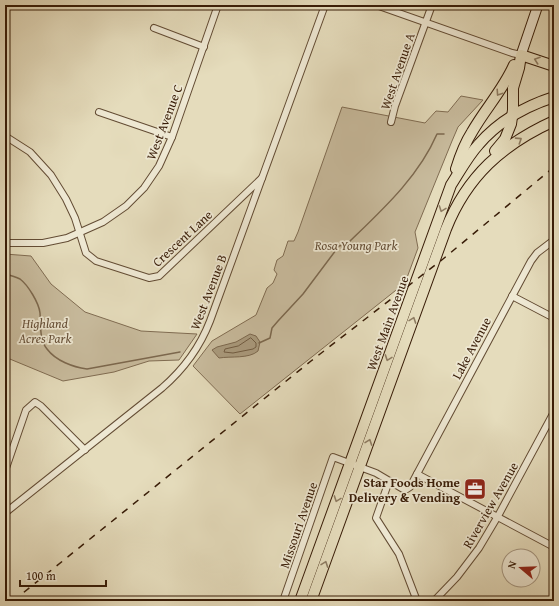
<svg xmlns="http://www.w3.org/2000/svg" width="559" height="606" viewBox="0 0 559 606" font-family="'Gentium Book Plus',serif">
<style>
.green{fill:#c8bb9d;stroke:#806c52}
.water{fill:#aa9b7e;stroke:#7c684e}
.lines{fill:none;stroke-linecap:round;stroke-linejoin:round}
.shore{stroke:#715c42;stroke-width:1}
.stream{stroke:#7c684e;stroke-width:1.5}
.street-casing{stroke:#634c34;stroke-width:8}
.secondary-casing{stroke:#381c07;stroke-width:11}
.primary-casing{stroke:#381c07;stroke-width:12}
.street{stroke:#eee8d3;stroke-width:6}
.secondary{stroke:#eee8d3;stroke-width:9}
.primary{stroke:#e5dcbc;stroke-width:10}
.rail{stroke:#381c07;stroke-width:1.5;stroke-dasharray:7 7;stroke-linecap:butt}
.oneway{stroke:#8e7c62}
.labels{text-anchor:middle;stroke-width:3.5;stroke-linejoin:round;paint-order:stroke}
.street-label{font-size:13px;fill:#381c07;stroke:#eee8d3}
.park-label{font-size:13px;font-style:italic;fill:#634c34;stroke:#eee8d3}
.poi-label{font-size:13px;font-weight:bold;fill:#381c07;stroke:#eee8d3;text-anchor:end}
</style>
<rect width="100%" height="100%" fill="#e5dcbc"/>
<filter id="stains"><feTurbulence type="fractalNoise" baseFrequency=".005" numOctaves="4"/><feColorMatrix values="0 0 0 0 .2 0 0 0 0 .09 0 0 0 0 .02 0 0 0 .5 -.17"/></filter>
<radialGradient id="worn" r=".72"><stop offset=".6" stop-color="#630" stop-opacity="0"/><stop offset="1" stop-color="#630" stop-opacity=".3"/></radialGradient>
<g class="green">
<polygon points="461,96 483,100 458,127 452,141 415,232 418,248 405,283 240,414 193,366 212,341 256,315 267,288 273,283 277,274 274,270 277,260 283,256 288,241 294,241 298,232 342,107 425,123 436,111 448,112"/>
<polygon points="5,254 31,256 51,284 85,312 141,331 197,334 179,360 149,361 114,372 63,381 5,357"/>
</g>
<path class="water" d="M250,334L256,336L260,342L258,351C249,359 231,356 219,358L212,350L217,347L236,342Z"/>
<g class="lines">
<polygon class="shore" points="251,338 256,343 256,347 253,349 233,353 224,352 225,349 238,346"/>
<g class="stream">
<path d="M5,274C9,275 16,277 20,279C28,285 39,303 40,313C41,325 39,339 47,349C56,361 73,367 87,369L180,352"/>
<path d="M259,343L270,338L272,328L278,321L303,294L339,246L347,244C381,211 418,178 437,134H444"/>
</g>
<g class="street-casing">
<g id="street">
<polyline points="376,5 512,53 521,55"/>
<polyline points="154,28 204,47"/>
<polyline points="99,112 172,137"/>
<polyline points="391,122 395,106 432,5"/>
<polyline points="5,136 30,152 51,175 66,199 75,218 86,253 96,261 149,278 159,276 262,178"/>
<polyline points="5,243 43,243 67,238 103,222 126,206 144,188 159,166 172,137 218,5"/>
<polyline points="512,296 554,318"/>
<polyline points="5,471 26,410 35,402 41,406 85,450"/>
<polyline points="417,474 554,547"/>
<polyline points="389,481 376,518 399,554 417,601"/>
<path d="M5,513L162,388C184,369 200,347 210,321L325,5"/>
<polyline points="112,601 116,600 125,601"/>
<polyline points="283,601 333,457 376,473 403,489 407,489 410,487 531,261 537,253 554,240"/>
<polyline points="434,601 457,577 479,548 498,516 554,412"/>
<polyline points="552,601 554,599"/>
</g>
</g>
<g class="secondary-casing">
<polyline id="secondary" points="521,55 538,5"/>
</g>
<g class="primary-casing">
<g id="primary">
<polyline points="495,151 505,139 511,124 513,110 513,88 519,68 521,55 554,66"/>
<path d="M456,169C460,156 465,143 472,132C485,109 503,90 514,65"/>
<path d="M300,601L451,185C460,171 468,156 479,144C498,122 526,106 554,97"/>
<path d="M311,601L446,229C467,176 503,144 554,121"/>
</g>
</g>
<use href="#street" class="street"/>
<use href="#secondary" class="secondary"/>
<use href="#primary" class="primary"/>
<polyline class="rail" points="13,601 311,361 443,259 554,167"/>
</g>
<defs><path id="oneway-chevron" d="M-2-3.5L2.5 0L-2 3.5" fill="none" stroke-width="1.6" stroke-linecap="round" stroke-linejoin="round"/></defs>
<g class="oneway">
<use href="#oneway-chevron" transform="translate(537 60) rotate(-161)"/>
<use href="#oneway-chevron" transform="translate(499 93) rotate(124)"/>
<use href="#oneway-chevron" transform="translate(519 140) rotate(-33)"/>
<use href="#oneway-chevron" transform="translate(442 209) rotate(110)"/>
<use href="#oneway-chevron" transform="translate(413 320) rotate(-70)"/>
<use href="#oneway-chevron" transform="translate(388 358) rotate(110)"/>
<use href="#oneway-chevron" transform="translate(369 442) rotate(-70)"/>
<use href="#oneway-chevron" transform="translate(337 499) rotate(110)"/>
<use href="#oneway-chevron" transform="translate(325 564) rotate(-70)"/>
</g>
<defs>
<g id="office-square" transform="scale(1.15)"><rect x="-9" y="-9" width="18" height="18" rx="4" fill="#8f2418" stroke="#eee8d3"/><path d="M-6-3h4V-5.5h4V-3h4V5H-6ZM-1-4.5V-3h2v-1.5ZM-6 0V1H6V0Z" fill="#fff"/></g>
</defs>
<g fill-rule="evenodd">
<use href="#office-square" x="475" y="489"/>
</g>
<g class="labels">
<g class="street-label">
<text transform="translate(397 71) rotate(-71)" y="5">West Avenue A</text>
<text transform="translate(164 122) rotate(-69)" y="5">West Avenue C</text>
<text transform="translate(182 238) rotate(-43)" y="5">Crescent Lane</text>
<text transform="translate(208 292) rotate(-69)" y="5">West Avenue B</text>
<text transform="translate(387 323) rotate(-70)" y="5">West Main Avenue</text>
<text transform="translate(471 348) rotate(-62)" y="5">Lake Avenue</text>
<text transform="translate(490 505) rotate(-60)" y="5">Riverview Avenue</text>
<text transform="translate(298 525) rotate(-71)" y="5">Missouri Avenue</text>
</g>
<g class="park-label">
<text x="356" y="250">Rosa Young Park</text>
<text x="45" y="328">Highland<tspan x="45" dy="15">Acres Park</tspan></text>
</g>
<g class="poi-label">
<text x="460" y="487">Star Foods Home<tspan x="460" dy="15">Delivery &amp; Vending</tspan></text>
</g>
</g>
<rect width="559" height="606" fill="none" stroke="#e5dcbc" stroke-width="20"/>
<rect x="6" y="6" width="547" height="594" fill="none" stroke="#381c07" stroke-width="2"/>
<rect x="10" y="10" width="539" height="586" fill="none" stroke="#381c07"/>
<g transform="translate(521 568) rotate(289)"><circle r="19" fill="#eee8d3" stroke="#a59681"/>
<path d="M0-3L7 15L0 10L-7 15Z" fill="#8f2418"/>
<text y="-6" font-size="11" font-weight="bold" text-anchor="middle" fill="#381c07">N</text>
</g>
<path d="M20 580v6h86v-6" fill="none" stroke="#381c07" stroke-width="2"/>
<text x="26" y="580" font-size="12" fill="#381c07" stroke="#eee8d3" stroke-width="3" paint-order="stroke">100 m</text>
<rect width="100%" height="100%" filter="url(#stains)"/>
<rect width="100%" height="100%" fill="url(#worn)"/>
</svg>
